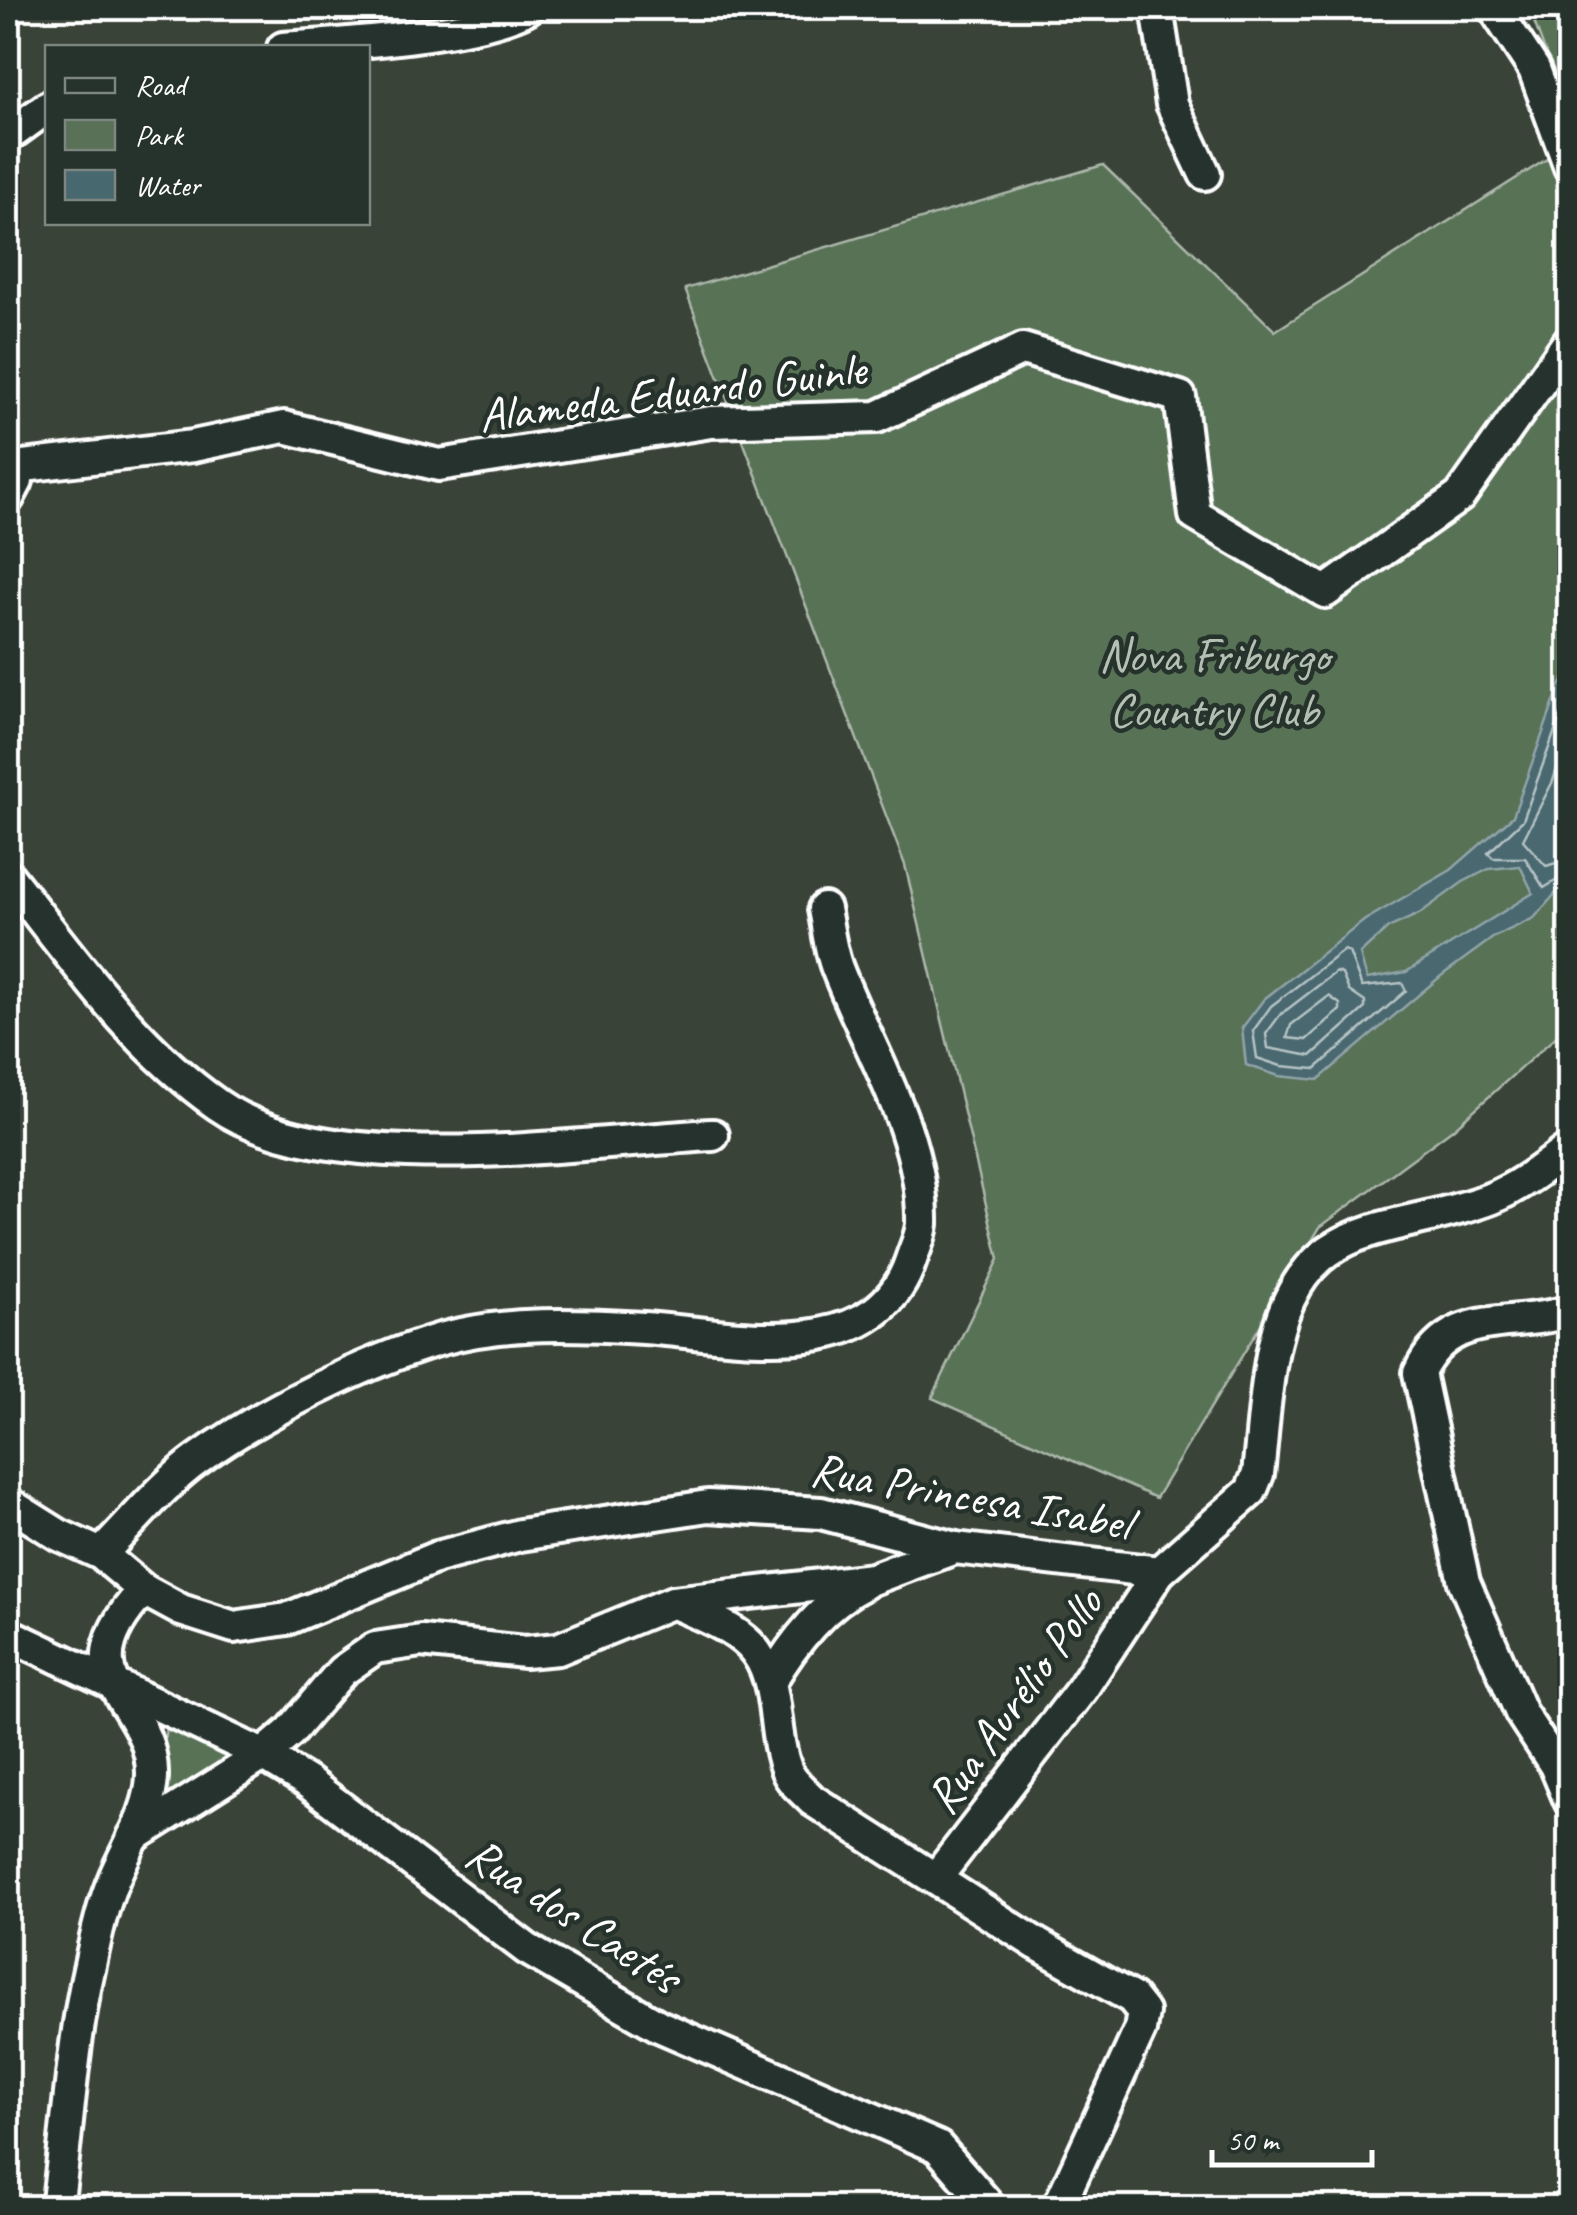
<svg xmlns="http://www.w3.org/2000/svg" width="1577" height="2215" viewBox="0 0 1577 2215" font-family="Caveat,sans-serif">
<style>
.green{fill:#597257;stroke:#acb8ab;stroke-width:2.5}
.water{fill:#48686f;stroke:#91a4a9;stroke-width:2.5;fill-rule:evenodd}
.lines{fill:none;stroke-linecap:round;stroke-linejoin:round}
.shore{stroke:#b6c3c5;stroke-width:2.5}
.minor-casing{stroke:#fff;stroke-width:38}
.minor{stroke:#26332d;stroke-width:30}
.labels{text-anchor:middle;stroke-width:9;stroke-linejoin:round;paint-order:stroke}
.street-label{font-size:48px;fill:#fff;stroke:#26332d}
.park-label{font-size:48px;fill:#b4c0b3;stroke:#26332d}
</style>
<rect width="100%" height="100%" fill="#3a4338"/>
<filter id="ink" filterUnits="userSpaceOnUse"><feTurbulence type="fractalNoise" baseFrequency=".01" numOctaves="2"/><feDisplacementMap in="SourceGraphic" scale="20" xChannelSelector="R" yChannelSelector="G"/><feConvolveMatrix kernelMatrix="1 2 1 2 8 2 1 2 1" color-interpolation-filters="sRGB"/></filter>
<g filter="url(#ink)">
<g class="green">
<polygon points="1529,8 1569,8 1569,116"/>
<polygon points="1569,145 1569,1025 1454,1128 1320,1227 1156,1498 932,1398 999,1259 905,865 685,289 1103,165 1275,331"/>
<polygon points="166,1718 232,1756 161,1813"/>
</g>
<path class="water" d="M1569,670V878L1534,918L1494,937L1441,976L1318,1080L1279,1076L1246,1065L1242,1028L1264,999L1365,920L1451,870L1513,816L1559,688ZM1520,866L1533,893L1406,972L1367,979L1360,954L1388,928L1419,914L1463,882L1489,869Z"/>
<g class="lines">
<g class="shore">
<polyline points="1570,689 1523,820 1488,853 1493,858 1525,858 1544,888 1570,872"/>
<polyline points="1570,728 1553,781 1523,840 1546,866 1570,859"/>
<polygon points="1344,950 1349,952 1362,987 1402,983 1406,991 1315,1069 1281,1066 1257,1058 1253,1031 1271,1006"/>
<polygon points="1336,972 1342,974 1349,991 1365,1002 1365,1008 1311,1056 1268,1048 1266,1034 1280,1015"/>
<polygon points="1329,996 1340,1004 1340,1010 1306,1040 1287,1038 1291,1025"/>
</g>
<g class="minor-casing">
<g id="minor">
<polyline points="1157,8 1172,104 1205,174"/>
<polyline points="1494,8 1534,69 1570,167"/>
<path d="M283,48C342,44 480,35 528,8"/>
<polyline points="8,136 48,107"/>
<polyline points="8,462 15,467 17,481 8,498"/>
<polyline points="15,467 193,446 284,427 439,465 711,422 877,417 1023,349 1180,397 1195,515 1325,592 1460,496 1570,340"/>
<path d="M8,876C72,957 132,1045 218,1105C328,1182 581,1142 713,1135"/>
<path d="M1570,1311C1511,1330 1450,1306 1419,1373L1464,1582L1521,1713L1555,1765L1570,1801"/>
<polyline points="8,1503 59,1535 101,1554 144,1590 181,1610 234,1627 287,1619 437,1557 520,1535 708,1506 821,1513 955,1548 1159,1572"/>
<path d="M101,1554C132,1523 163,1484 198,1459C261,1413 366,1361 441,1339C503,1321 579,1324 644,1328C731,1334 875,1369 911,1260C915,1248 921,1236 922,1224C924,1134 868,1049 837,968C830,950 828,928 824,909"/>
<path d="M675,1603C700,1615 730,1625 750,1645C782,1678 770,1730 787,1771C791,1782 804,1791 812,1800L1037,1944L1132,1998L1143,2012L1140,2030L1058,2208"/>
<polyline points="8,1634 263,1755 306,1781 527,1949 659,2026 938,2147 991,2208"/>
<path d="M770,1682C794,1642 823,1604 865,1583"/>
<polyline points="133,1837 263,1755 290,1732 342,1671 375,1648 421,1641 525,1652 558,1649 673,1602 872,1579 955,1548"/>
<path d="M936,1878L1082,1689L1159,1572L1251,1491L1258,1474C1263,1432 1265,1386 1274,1345C1305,1211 1391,1237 1492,1198C1521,1186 1545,1166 1570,1148"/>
<path d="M57,2208C68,2128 72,2043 90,1965C96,1936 103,1903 115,1876C128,1845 151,1811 152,1776C154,1698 57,1682 144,1590"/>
</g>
</g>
<use href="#minor" class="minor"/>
</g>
</g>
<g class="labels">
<g class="street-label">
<text transform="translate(672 391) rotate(-7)" y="17">Alameda Eduardo Guinle</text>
<text transform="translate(971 1495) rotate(10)" y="17">Rua Princesa Isabel</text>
<text transform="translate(1013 1700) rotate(-54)" y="17">Rua Aurélio Pollo</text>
<text transform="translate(574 1914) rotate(33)" y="17">Rua dos Caetés</text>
</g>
<g class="park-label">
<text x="1214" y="671">Nova Friburgo<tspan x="1214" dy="55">Country Club</tspan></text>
</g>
</g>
<rect width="1577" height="2215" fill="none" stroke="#26332d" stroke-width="40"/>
<rect x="20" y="20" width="1537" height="2175" fill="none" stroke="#fff" stroke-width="4" filter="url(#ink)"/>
<rect x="45" y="45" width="325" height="180" fill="#26332d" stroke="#7d8581" stroke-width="2.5"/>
<rect x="65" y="78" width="50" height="15" fill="#26332d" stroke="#7d8581" stroke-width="2.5"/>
<text x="135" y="95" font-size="30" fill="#ffffff">Road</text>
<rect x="65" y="120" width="50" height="30" fill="#597257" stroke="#7d8581" stroke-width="2.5"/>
<text x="135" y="145" font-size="30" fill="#ffffff">Park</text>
<rect x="65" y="170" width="50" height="30" fill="#48686f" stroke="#7d8581" stroke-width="2.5"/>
<text x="135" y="195" font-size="30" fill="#ffffff">Water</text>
<path d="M1212 2150v15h160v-15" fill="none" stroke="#ffffff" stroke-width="5"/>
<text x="1227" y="2150" font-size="30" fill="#ffffff" stroke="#26332d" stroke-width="8" paint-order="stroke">50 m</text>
</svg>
